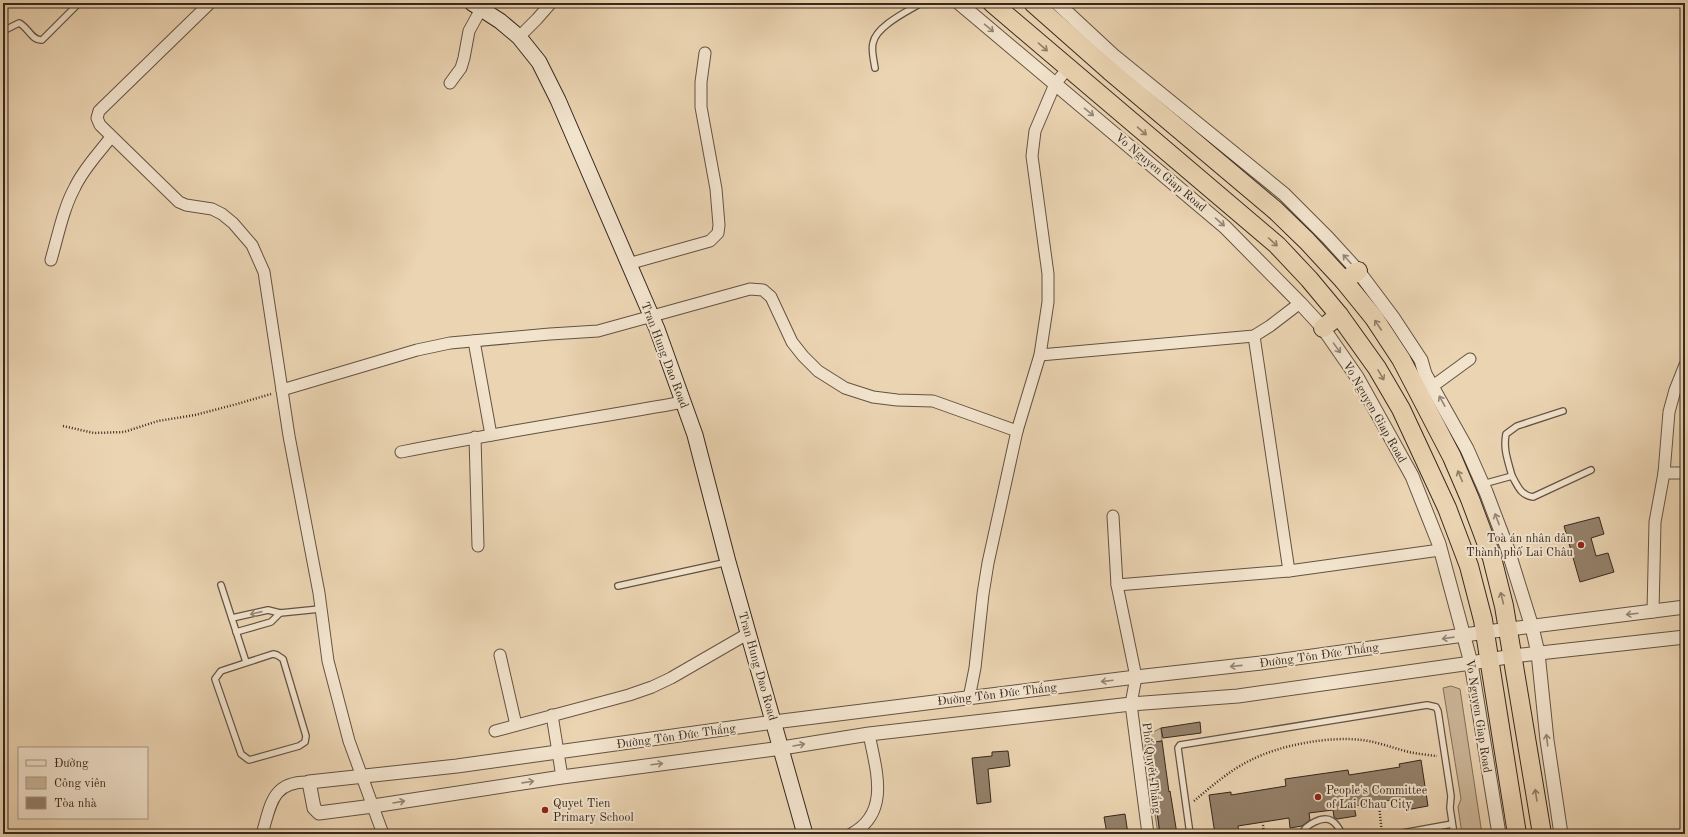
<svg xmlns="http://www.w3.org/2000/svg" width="1688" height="837" viewBox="0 0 1688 837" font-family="'Old Standard TT',serif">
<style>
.green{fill:#ccb799;stroke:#81705c}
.building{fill:#94816b;stroke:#36281e}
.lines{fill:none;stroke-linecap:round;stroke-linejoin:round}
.service-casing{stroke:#635343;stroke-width:8}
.minor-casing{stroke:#635343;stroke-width:13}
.tertiary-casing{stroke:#635343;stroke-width:15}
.secondary-casing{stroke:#36281e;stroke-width:17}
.trunk-casing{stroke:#36281e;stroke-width:20}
.path{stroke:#36281e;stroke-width:2.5;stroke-dasharray:1 2;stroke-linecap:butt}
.service{stroke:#f2e3cd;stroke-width:5.5}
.minor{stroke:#f2e3cd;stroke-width:11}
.tertiary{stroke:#f2e3cd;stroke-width:13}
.secondary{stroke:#f2e3cd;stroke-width:15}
.trunk{stroke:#ebd4b2;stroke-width:18}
.oneway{stroke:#948676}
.oneway2{stroke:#907e68}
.poi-dot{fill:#8f2418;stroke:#f2e3cd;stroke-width:1.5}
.labels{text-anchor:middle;stroke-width:4;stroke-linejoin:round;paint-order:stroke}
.street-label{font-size:12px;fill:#36281e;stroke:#f2e3cd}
.poi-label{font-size:12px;fill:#36281e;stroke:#f2e3cd;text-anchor:start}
</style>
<rect width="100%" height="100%" fill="#ebd4b2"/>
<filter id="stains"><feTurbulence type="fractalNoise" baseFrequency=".005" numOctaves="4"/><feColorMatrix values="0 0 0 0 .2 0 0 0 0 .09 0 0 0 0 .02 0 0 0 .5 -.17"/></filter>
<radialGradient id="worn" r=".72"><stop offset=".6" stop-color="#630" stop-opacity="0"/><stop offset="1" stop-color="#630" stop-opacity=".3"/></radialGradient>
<g class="green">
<polygon points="1451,686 1460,689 1482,834 1462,834 1458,807 1461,799 1443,688"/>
<path d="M1161,728L1162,741L1148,743L1160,834H1158L1145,747C1146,735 1151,733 1161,728Z"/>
</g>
<g class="building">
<polygon points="1599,517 1604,534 1591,538 1596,556 1608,553 1614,572 1580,582 1564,526"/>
<polygon points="1200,722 1201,733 1163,738 1161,728"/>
<polygon points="1162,741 1169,792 1170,791 1177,834 1160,834 1148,743"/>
<polygon points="1008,751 1010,766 988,769 991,802 977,804 972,758 992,756 992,752"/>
<polygon points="1421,760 1428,806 1406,810 1404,798 1354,806 1356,816 1337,819 1334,817 1333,810 1309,813 1310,820 1302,826 1290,828 1289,818 1238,826 1239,834 1215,834 1209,795 1231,792 1231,795 1286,786 1285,779 1348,770 1349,775 1400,767 1399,764"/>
<polygon points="1125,814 1128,834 1107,834 1104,817"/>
</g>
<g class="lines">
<g class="service-casing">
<g id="service">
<path d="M3,31L19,23C28,27 32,41 42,40L79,3"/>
<path d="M875,68C874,61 871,50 873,43C876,26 908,11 921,3"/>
<path d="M1512,476C1508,461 1503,449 1506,434L1517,426L1563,411"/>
<path d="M1483,484L1512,476C1518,486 1520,495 1533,497L1591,470"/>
<polyline points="221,585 246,662"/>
<polyline points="618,586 728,562"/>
<polyline points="232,618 268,610 280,613 320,609"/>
<polyline points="236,632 271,622 280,613"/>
<polyline points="1683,637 1685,661"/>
<polygon points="273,654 277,655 283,659 306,736 305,742 299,746 249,760 241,754 215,679 221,671"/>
<polyline points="1190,834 1178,748 1180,745 1427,705 1436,707 1438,711 1451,796 1450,808 1454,834"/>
<path d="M1302,834C1305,825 1323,815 1332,821C1337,824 1340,830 1342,834"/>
<polyline points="1397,834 1452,824"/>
</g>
</g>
<g class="minor-casing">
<g id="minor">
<polyline points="210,3 99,111 97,118 100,125 179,202 186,205 212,209 222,214 233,223 252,245 264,272 289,436 319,593 328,661 349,741 383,834"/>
<polyline points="519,37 537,19 551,3"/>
<polyline points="450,83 461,68 464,58 469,31 481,9"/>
<path d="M51,260C58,236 63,209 75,187C84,168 99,153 111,137"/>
<polyline points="628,264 710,241 718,233 719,225 716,189 701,107 701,82 705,53"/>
<polyline points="1254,336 1289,571"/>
<polyline points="474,341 491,435"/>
<polyline points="1040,355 1254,336 1270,326 1300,303"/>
<polyline points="1433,386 1470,359"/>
<polyline points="282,390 417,350 450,343 550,334 598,331 750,289 763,290 771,297 792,342 803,356 818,371 845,388 873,397 897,400 933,401 1017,431"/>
<polyline points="475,437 478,546"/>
<path d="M401,452C495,433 589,419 684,402"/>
<polyline points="1664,473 1685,473"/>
<polyline points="1113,516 1117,585 1136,677 1131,704 1148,834"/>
<polyline points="1117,585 1289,571 1440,550"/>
<polyline points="1653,612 1655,522 1664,473 1669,412 1675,390 1685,365"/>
<polyline points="500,655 516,725"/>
<polyline points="969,698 975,668 983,594 988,563 1017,431 1040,355 1048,302 1048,274 1032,156 1035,131 1055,84 1068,68"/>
<polyline points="552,715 562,777"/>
<polyline points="495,731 629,695 652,687 671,678 749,633"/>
<path d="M262,834C271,804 272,781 309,782"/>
<path d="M851,834C891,813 876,770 869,734"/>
</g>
</g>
<g class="tertiary-casing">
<g id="tertiary">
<polyline points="959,3 1225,227 1300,303 1323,328 1357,377 1412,476 1439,544 1471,663 1499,834"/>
<polyline points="1057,3 1113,55 1284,194 1328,238 1358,271 1394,319 1421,360 1425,374 1467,449 1486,492 1508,550 1532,627 1538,653 1547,740 1561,834"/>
<polyline points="1685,607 1486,632 1261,663 1136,677 774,722 457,766 309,782 314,808 319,813 373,806 562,777 782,748 869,734 1131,704 1238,696 1471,663 1513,656 1685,637"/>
</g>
</g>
<g class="secondary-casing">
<polyline id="secondary" points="472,3 500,21 519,37 539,62 558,100 657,329 695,435 728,562 805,834"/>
</g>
<g class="trunk-casing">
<g id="trunk">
<polyline points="992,3 1277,245 1309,279 1339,315 1377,368 1401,409 1447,508 1469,566 1483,620 1517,834"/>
<polyline points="1033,3 1110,71 1275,210 1307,241 1344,281 1374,318 1401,359 1452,457 1470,499 1492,558 1504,606 1542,834"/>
<polyline points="1344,281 1358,271"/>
<polyline points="1323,328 1339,315"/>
</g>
</g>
<g class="path">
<polyline points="63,426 94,433 124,432 158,421 195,415 237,404 271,394"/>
<path d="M1194,801C1212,786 1230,770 1251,760C1280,745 1329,736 1362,740C1378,742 1393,748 1409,752C1418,754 1428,755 1437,756"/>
<polyline points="1379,805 1382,834"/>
<polyline points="1263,825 1264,834"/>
</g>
<use href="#service" class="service"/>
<use href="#minor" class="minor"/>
<use href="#tertiary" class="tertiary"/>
<use href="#secondary" class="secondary"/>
<use href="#trunk" class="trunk"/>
</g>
<defs><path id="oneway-shaft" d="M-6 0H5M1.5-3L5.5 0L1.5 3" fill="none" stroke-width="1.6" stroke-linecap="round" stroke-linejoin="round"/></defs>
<g class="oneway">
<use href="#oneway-shaft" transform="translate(989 28) rotate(40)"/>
<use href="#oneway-shaft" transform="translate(1089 112) rotate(39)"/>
<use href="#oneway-shaft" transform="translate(1220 222) rotate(41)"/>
<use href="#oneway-shaft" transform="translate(1347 259) rotate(-132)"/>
<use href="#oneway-shaft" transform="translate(1337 348) rotate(54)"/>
<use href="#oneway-shaft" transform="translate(1442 401) rotate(-119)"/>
<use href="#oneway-shaft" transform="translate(1497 519) rotate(-111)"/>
<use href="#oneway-shaft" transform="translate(256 613) rotate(167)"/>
<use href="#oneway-shaft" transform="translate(1632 614) rotate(173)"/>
<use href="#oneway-shaft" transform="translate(1448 638) rotate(172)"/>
<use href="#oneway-shaft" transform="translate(1236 666) rotate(174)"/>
<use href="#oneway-shaft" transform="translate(1107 681) rotate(173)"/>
<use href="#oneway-shaft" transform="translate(1547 740) rotate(-97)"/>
<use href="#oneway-shaft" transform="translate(799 745) rotate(-10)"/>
<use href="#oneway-shaft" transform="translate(657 764) rotate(-7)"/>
<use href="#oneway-shaft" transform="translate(528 782) rotate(-8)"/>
<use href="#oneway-shaft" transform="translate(399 802) rotate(-10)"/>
</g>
<g class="oneway2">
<use href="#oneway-shaft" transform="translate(1043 47) rotate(41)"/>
<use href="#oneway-shaft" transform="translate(1142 131) rotate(41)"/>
<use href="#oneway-shaft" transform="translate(1273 242) rotate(42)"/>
<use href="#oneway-shaft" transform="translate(1378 325) rotate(-124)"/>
<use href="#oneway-shaft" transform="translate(1381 375) rotate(60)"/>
<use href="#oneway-shaft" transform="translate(1460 476) rotate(-113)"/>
<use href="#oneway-shaft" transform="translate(1502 598) rotate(-104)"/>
<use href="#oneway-shaft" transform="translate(1536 795) rotate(-99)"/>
</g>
<g class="poi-dot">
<circle cx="1581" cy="545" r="4"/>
<circle cx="1318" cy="797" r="4"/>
<circle cx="545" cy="810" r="4"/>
</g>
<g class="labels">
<g class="street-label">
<text transform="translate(1161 172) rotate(40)" y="4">Vo Nguyen Giap Road</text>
<text transform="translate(665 355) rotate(69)" y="4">Tran Hung Dao Road</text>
<text transform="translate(1375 412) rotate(60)" y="4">Vo Nguyen Giap Road</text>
<text transform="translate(1319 655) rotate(-8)" y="4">Đường Tôn Đức Thắng</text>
<text transform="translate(758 666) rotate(74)" y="4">Tran Hung Dao Road</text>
<text transform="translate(997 694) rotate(-7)" y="4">Đường Tôn Đức Thắng</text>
<text transform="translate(1479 716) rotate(81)" y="4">Vo Nguyen Giap Road</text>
<text transform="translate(676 736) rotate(-8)" y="4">Đường Tôn Đức Thắng</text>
<text transform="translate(1152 768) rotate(83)" y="4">Phố Quyết Thắng</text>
</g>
<g class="poi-label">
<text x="1573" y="542" text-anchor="end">Toà án nhân dân<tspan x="1573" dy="14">Thành phố Lai Châu</tspan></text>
<text x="1326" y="794">People's Committee<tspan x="1326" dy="14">of Lai Chau City</tspan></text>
<text x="553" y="807">Quyet Tien<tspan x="553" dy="14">Primary School</tspan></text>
</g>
</g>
<rect width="1688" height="837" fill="none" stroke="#ebd4b2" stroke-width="16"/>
<rect x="4" y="4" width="1680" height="829" fill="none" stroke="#36281e" stroke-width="2"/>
<rect x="8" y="8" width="1672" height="821" fill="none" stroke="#36281e"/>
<rect x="18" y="747" width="130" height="72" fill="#f2e3cd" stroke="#a79887"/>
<rect x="26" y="760" width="20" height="6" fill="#f2e3cd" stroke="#a79887"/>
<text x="54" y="767" font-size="12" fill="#36281e">Đường</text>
<rect x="26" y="777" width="20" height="12" fill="#ccb799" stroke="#a79887"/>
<text x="54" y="787" font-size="12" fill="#36281e">Công viên</text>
<rect x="26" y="797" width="20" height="12" fill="#94816b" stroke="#a79887"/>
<text x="54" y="807" font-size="12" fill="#36281e">Tòa nhà</text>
<rect width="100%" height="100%" filter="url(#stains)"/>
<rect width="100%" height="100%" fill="url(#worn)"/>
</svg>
